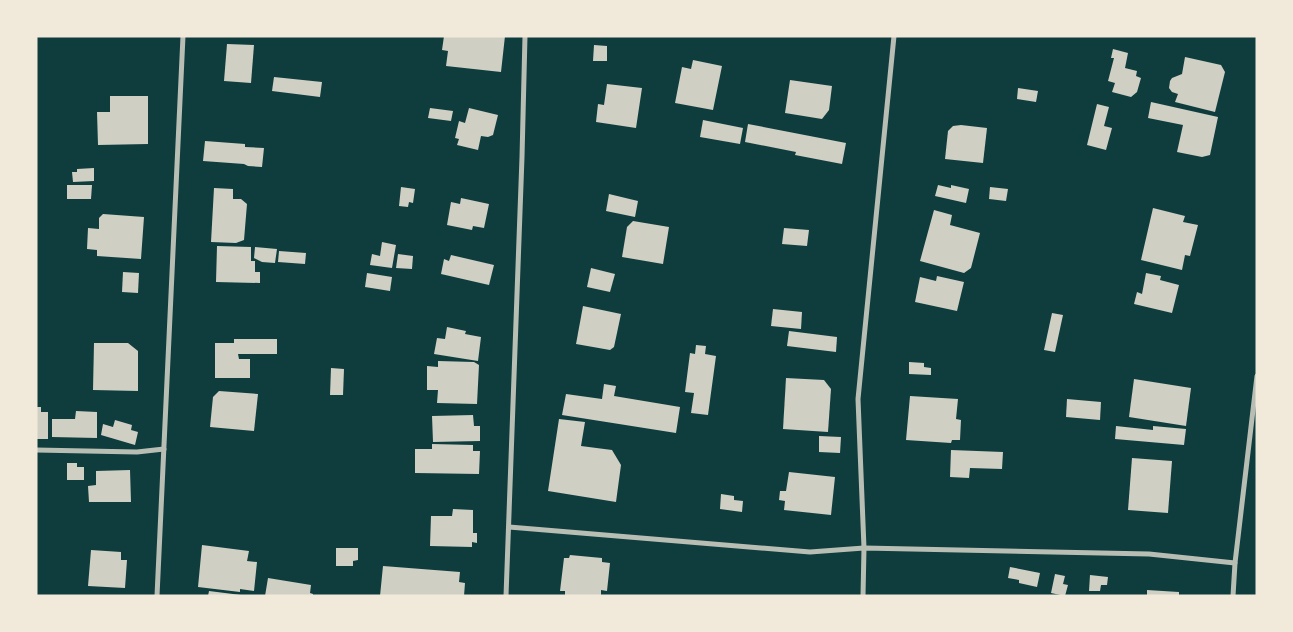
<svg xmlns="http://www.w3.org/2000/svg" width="1293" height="632" viewBox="0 0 1293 632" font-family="'Nunito Sans',sans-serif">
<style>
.building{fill:#cfcfc3}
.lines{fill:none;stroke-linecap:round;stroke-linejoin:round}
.minor{stroke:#b8beb3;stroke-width:5}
</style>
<rect width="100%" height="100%" fill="#0f3d3e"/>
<g class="building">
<polygon points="444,36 505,36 501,72 446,66 448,51 442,50"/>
<polygon points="227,44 254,45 251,83 224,81"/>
<polygon points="594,45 607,46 607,61 593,61"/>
<polygon points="1113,49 1128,53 1125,68 1137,71 1136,76 1141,78 1137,92 1131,97 1112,92 1115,83 1108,81 1114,58 1111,58"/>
<polygon points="1185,57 1221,65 1225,72 1215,112 1175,102 1178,94 1172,92 1169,88 1170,81 1172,78 1182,74"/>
<polygon points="693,60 722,66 713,110 675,103 682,67 691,69"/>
<polygon points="274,77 322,82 320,97 272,91"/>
<polygon points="790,80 832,86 829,110 822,119 785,113"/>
<polygon points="607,84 642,88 636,128 596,122 598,104 604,105"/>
<polygon points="1018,88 1038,91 1036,102 1017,99"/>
<polygon points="110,96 148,96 148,144 98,145 97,112 110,112"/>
<polygon points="1151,102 1218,117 1210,155 1202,157 1177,152 1183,125 1148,118"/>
<polygon points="1097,104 1109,107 1104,126 1112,128 1106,150 1087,145"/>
<polygon points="430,108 453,111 451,121 428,118"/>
<polygon points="469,108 498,115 493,135 488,137 481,136 478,150 457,145 459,139 455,138 459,121 465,123"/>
<polygon points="703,120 743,128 740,144 700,137"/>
<polygon points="748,124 846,143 842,164 795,155 796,152 745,142"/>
<polygon points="961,125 987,128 983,163 945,159 948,131 953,126"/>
<polygon points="205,141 245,144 245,147 264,148 262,167 248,166 244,164 203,161"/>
<polygon points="94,168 94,181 73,182 72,172 77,172 77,169"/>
<polygon points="67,185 92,185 91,199 67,199"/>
<polygon points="938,185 951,188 951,185 969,189 966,203 935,196"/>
<polygon points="401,187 415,189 413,203 409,202 408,207 399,206"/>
<polygon points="990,187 1008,189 1006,201 989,199"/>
<polygon points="214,188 233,189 233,199 241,199 247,204 244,240 236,243 211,242"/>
<polygon points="609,194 638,201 635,217 606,211"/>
<polygon points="461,198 489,204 484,228 473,226 472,230 447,225 451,202 460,204"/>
<polygon points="1153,208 1185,216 1183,222 1198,225 1190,256 1185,255 1182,270 1141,260"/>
<polygon points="934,210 952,215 950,225 980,233 971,268 964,273 920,261"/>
<polygon points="103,214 144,217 141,259 97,256 97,250 87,249 88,228 99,229 99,218"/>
<polygon points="633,221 669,227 663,264 622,257 627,227"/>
<polygon points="784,228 809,230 807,246 782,244"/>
<polygon points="382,242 396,245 392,268 370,265 372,254 380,256"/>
<polygon points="217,246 251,247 251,261 255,261 255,272 260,272 260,283 216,282"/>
<polygon points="255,247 277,249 275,263 262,262 254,258"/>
<polygon points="279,251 306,253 305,264 278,262"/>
<polygon points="398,254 413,256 412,269 396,268"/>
<polygon points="451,255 494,265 489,285 441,274 444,259 449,261"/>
<polygon points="591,268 615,274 610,292 587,287"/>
<polygon points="123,272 139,273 138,293 122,292"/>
<polygon points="367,273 392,277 390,291 365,287"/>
<polygon points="1146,273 1161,276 1160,280 1179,285 1172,313 1134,304 1137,292 1142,294"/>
<polygon points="937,276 964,282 957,311 915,302 920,277 936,281"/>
<polygon points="583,306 621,314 614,347 610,350 576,344"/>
<polygon points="773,309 802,312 801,329 771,326"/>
<polygon points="1052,313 1063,315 1055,352 1044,350"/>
<polygon points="447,327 466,331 465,334 481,337 478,361 434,354 437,338 445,339"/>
<polygon points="789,331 837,337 836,352 787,346"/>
<polygon points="234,339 277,339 277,354 238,354 239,359 250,359 250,378 215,378 215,343 234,343"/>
<polygon points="94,343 128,343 138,351 138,391 93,390"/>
<polygon points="696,345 706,346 705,354 716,356 708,415 691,413 694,393 685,392 690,353 695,354"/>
<polygon points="438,361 474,362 479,365 477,404 437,403 438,390 427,390 427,366 438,367"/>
<polygon points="909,362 924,363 924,367 931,368 931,375 909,374"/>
<polygon points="331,368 344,369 343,395 330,395"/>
<polygon points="786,378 824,380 831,389 828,432 783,429"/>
<polygon points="1134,379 1191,388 1186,426 1129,417"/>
<polygon points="604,384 616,386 614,396 680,407 676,433 562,415 566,394 602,399"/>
<polygon points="219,391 258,394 254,431 210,427 213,397"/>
<polygon points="910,396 958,399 956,419 961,420 960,440 952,440 951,443 906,440"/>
<polygon points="1067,399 1101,402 1100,420 1066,417"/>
<polygon points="36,407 41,407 41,412 48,412 48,439 36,439"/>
<polygon points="76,411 97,412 97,438 52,437 52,419 75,419"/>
<polygon points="473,415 474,426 480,426 480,441 433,442 432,416"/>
<polygon points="559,419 585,422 581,446 612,450 621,465 616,502 548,491"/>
<polygon points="115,420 132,425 131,430 138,432 135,445 101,435 103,424 113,427"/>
<polygon points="1116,426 1153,430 1153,426 1186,429 1184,445 1115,439"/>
<polygon points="819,436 841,437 840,453 819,452"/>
<polygon points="432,444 473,445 473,451 480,451 479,474 415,473 415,449 432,449"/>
<polygon points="951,450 1003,452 1002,469 970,468 969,478 950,477"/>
<polygon points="1132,458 1172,461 1168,513 1128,510"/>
<polygon points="67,463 77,463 77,467 84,467 84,480 67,480"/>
<polygon points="130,470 131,502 89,502 88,486 96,485 96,471"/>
<polygon points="789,472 835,477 831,515 784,510 785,501 779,500 780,491 786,491"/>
<polygon points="721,494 734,496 734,500 743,501 742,512 720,509"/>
<polygon points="453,509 473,510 473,533 477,533 477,543 472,542 472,547 430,546 431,516 452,516"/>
<polygon points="202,545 249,551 247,561 257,562 254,591 240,589 240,592 198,587"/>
<polygon points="336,548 358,548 358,560 353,561 353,566 336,566"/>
<polygon points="91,550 121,552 121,560 127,560 125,588 88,586"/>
<polygon points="570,555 602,558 602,562 610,563 607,591 601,590 601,596 565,596 565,591 560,591 564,558 569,558"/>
<polygon points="383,566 460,572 459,582 465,583 464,596 380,596"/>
<polygon points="1010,567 1040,573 1037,587 1019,583 1019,580 1008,578"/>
<polygon points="1055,574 1065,576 1063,584 1068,585 1065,596 1051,593"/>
<polygon points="1090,575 1108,577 1107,585 1101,585 1100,591 1089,591"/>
<polygon points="268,578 311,585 310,593 313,594 313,596 265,596"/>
<polygon points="1147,590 1179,592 1179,596 1147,596"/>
<polygon points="209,591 241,595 241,596 208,596"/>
</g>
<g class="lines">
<g class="minor">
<polyline points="36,450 137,452 164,449"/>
<polyline points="509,527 810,552 864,548 1149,554 1235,563"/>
<polyline points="157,596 183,36"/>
<polyline points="506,596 522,157 525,36"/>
<polyline points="863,596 864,548 858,399 894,36"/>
<polyline points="1233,596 1235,563 1257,376"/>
</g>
</g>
<rect width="1293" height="632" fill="none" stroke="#f1e9da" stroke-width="75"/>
</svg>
